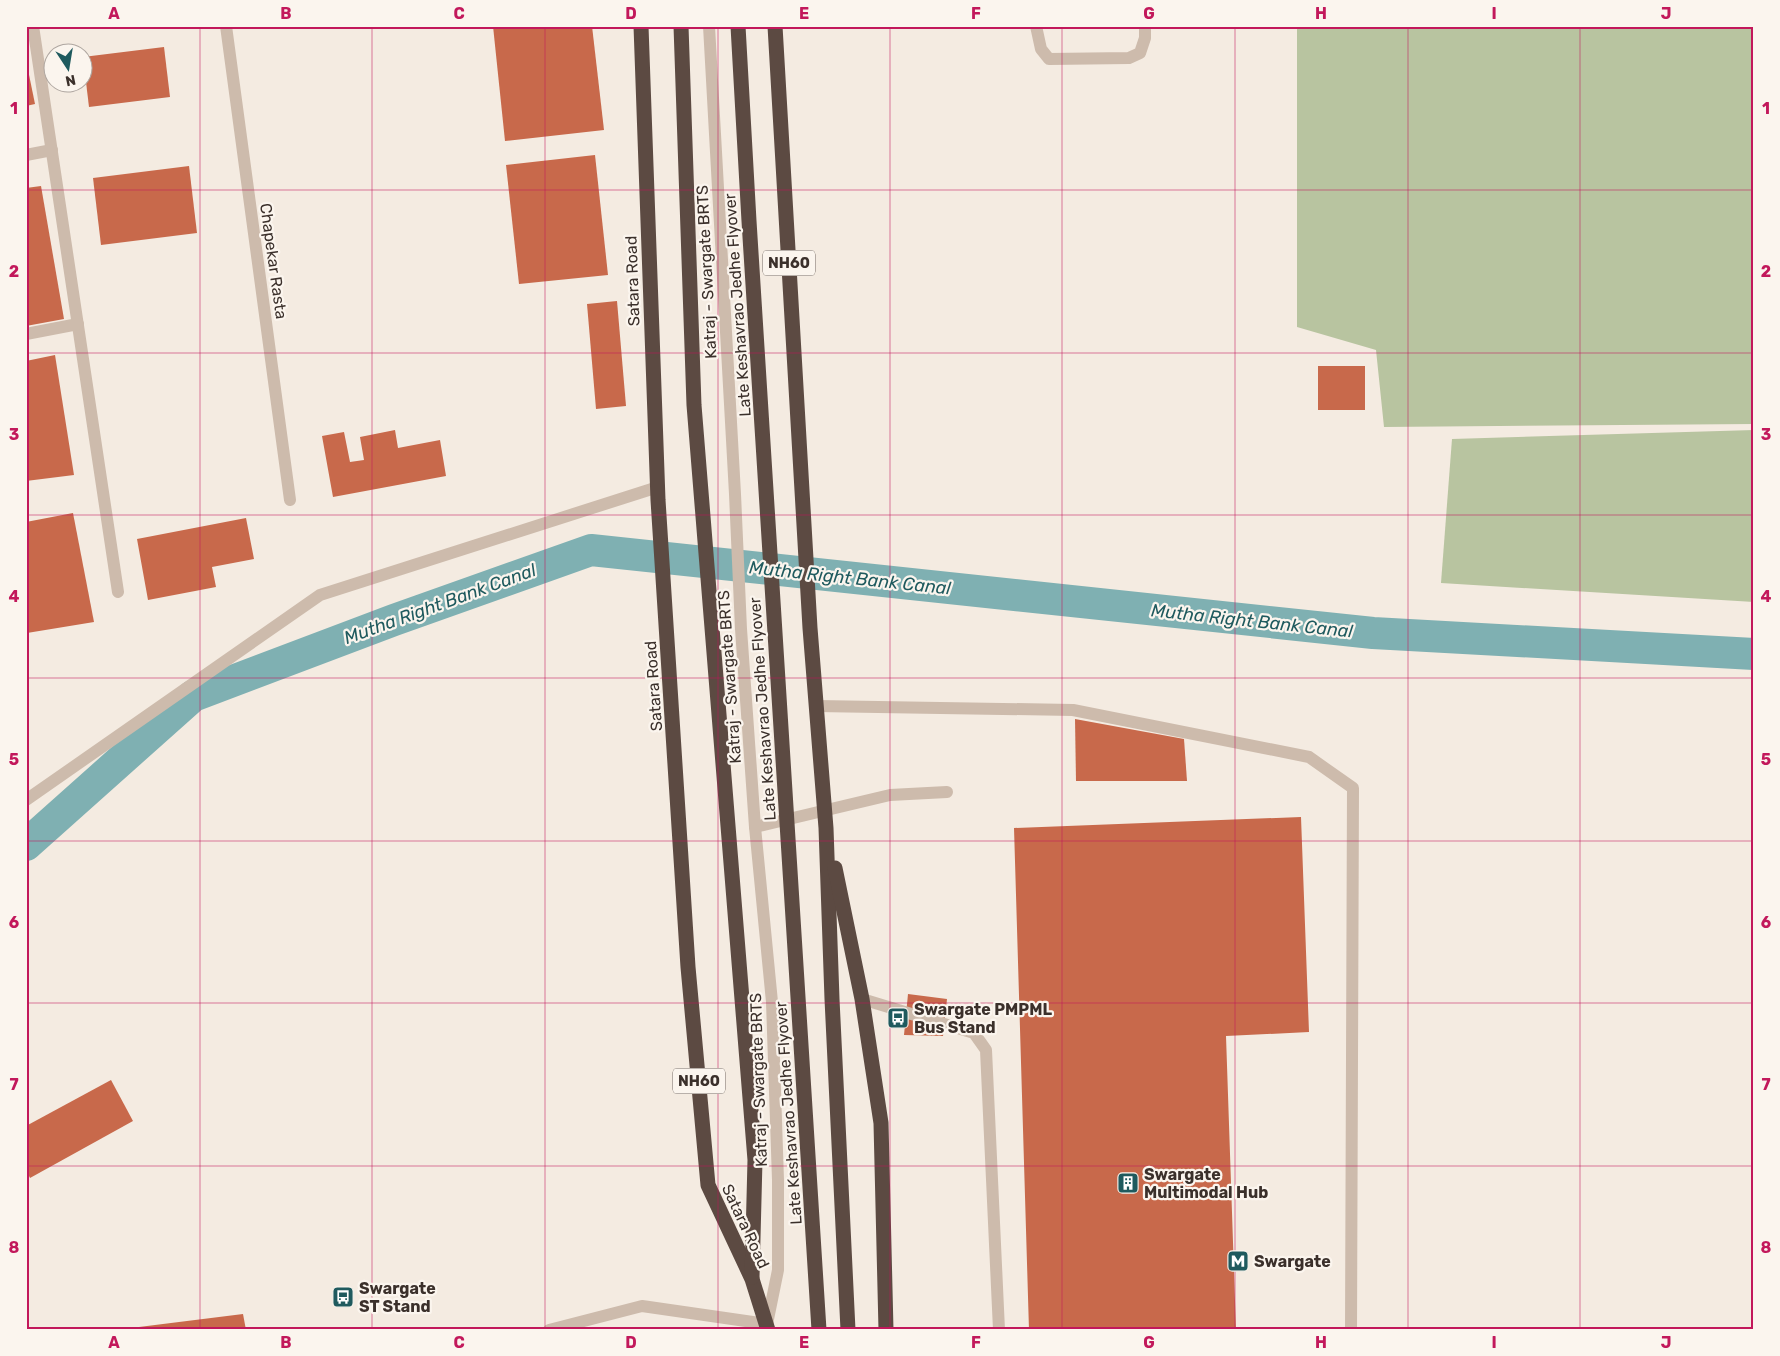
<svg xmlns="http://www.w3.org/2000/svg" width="1780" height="1356" viewBox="0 0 1780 1356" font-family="Rubik,sans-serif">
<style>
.green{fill:#b8c4a0}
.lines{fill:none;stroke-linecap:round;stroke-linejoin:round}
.canal{stroke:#7fb0b2;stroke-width:32}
.building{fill:#c8694b}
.minor{stroke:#cdbbac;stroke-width:12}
.highway{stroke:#5c4a42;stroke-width:15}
.highway-bridge{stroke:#5c4a42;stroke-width:15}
.grid{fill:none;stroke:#c2185b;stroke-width:1;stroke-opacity:0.55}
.labels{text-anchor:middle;stroke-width:4.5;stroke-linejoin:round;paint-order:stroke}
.shield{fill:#fbf5ee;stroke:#756b66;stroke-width:1}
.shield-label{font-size:15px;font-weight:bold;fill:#3b302b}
.street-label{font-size:16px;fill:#3b302b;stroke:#fbf5ee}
.poi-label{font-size:16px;font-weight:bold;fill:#3b302b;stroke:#fbf5ee;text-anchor:start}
.water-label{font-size:18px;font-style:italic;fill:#1f5a5e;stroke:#fbf5ee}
.neatline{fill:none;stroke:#c2185b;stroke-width:2}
.grid-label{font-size:16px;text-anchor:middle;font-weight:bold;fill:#c2185b}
</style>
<rect width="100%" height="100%" fill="#f4ebe1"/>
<g class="green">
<polygon points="1297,26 1754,26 1754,424 1384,427 1376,350 1297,327"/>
<polygon points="1754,430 1754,602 1441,583 1452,439"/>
</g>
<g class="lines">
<polyline class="canal" points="26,845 193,696 394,620 591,550 1373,633 1754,654"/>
</g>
<g class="building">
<polygon points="493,26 592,26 604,130 505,141"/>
<polygon points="164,47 170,97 89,107 83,57"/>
<polygon points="26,60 35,104 26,106"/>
<polygon points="595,155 608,275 519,284 506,165"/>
<polygon points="189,166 197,233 101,245 93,178"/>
<polygon points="41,186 64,319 26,326 26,188"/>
<polygon points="617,301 626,406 596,409 587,304"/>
<polygon points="55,355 74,475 26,481 26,361"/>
<rect x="1318" y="366" width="47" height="44"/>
<polygon points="395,430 398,448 440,440 446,476 333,497 322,436 344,432 350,462 364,460 360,437"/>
<polygon points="73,513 94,622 27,633 26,522"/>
<polygon points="246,518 254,559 212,567 216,587 148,600 137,539"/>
<polygon points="1075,719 1184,739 1187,781 1076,781"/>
<polygon points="1301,817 1309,1032 1226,1036 1236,1330 1029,1330 1014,828"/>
<polygon points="908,994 947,999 943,1036 904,1035"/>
<polygon points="111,1080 133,1121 30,1178 26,1170 26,1126"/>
<polygon points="243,1314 246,1330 123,1330 123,1329"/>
</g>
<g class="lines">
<g class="minor">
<polyline points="33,26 118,592"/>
<polyline points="226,26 290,500"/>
<polyline points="1036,26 1041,49 1049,59 1129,58 1140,53 1145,38 1145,26"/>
<polyline points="26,155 52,150"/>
<polyline points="26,334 78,324"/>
<polyline points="816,706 1073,710 1309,757 1353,788 1351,1330"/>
<polyline points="26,800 320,595 658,487"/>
<polyline points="755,827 890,795 947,792"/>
<polyline points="862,999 974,1033 986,1050 999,1330"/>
<polyline points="549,1330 642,1306 767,1324 778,1270 778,1180 772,1002 755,827 741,629 735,494 709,26"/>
</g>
<g class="highway">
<polyline points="641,26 658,500 688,967 708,1185 752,1279 768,1330"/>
<polyline points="681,26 694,405 755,1160 752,1277"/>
<polyline points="775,26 810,628 826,828 832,999 848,1330"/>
<polyline points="835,868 862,999 881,1123 886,1330"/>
</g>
<polyline class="highway-bridge" points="738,26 749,221 819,1330"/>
</g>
<path class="grid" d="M200,26V1330M372,26V1330M545,26V1330M718,26V1330M890,26V1330M1062,26V1330M1235,26V1330M1408,26V1330M1580,26V1330M26,190H1754M26,353H1754M26,515H1754M26,678H1754M26,841H1754M26,1003H1754M26,1166H1754"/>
<defs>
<g id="bus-square" transform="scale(1.125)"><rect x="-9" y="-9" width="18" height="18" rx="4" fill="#1f5a5e" stroke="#fbf5ee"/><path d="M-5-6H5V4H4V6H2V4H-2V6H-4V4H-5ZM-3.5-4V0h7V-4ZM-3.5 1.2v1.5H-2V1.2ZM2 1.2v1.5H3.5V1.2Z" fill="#fff"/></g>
<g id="building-square" transform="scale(1.125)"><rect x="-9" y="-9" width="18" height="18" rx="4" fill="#1f5a5e" stroke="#fbf5ee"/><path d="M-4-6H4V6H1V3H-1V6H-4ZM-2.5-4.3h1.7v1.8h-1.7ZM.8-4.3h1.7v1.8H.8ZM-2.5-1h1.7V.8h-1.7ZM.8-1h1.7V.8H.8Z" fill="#fff"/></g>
<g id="metro-square" transform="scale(1.125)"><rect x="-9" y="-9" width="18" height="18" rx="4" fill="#1f5a5e" stroke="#fbf5ee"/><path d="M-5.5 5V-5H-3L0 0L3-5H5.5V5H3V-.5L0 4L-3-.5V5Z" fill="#fff"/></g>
</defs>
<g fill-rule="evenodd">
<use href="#bus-square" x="898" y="1018"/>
<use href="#building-square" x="1128" y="1183"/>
<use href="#metro-square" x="1238" y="1261"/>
<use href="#bus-square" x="343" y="1297"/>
</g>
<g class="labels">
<g class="shield">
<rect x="763" y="250.5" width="52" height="25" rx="4"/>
<rect x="673" y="1068.5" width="52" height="25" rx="4"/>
</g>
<g class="shield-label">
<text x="789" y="268">NH60</text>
<text x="699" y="1086">NH60</text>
</g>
<g class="street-label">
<text transform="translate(274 261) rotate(82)" y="6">Chapekar Rasta</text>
<text transform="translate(706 272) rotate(-93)" y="6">Katraj - Swargate BRTS</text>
<text transform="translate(632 281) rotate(-92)" y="6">Satara Road</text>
<text transform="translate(737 305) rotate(-94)" y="6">Late Keshavrao Jedhe Flyover</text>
<text transform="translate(729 677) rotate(-94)" y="6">Katraj - Swargate BRTS</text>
<text transform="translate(653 686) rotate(-94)" y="6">Satara Road</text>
<text transform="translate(762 709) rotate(-94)" y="6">Late Keshavrao Jedhe Flyover</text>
<text transform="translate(758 1080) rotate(-92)" y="6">Katraj - Swargate BRTS</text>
<text transform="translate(788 1113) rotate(-94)" y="6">Late Keshavrao Jedhe Flyover</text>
<text transform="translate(746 1226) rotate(65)" y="6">Satara Road</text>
</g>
<g class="poi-label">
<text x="914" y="1015">Swargate PMPML<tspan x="914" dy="18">Bus Stand</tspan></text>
<text x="1144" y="1180">Swargate<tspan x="1144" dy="18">Multimodal Hub</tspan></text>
<text x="1254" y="1267">Swargate</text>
<text x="359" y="1294">Swargate<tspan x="359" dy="18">ST Stand</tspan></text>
</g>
<g class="water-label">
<text transform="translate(850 578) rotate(6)" y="6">Mutha Right Bank Canal</text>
<text transform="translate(440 604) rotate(-20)" y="6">Mutha Right Bank Canal</text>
<text transform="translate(1252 621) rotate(6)" y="6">Mutha Right Bank Canal</text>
</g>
</g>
<rect width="1780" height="1356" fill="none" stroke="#fbf5ee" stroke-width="55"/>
<g transform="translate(68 68) rotate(168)"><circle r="24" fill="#fbf5ee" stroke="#aea6a0"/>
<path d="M0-4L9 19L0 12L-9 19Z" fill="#1f5a5e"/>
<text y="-8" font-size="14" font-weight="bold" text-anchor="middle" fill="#3b302b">N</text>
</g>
<rect x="28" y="28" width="1724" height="1300" class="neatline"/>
<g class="grid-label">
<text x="114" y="19">A</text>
<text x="286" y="19">B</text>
<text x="459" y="19">C</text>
<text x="631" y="19">D</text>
<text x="804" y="19">E</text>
<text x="976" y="19">F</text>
<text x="1149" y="19">G</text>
<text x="1321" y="19">H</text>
<text x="1494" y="19">I</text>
<text x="1666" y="19">J</text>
<text x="14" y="114">1</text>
<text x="1766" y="114">1</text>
<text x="14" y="277">2</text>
<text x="1766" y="277">2</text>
<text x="14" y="440">3</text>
<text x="1766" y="440">3</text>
<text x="14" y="602">4</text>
<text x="1766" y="602">4</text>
<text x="14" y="765">5</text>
<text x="1766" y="765">5</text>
<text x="14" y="928">6</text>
<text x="1766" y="928">6</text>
<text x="14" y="1090">7</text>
<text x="1766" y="1090">7</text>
<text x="14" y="1253">8</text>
<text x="1766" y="1253">8</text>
<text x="114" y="1348">A</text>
<text x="286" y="1348">B</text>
<text x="459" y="1348">C</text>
<text x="631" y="1348">D</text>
<text x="804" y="1348">E</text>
<text x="976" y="1348">F</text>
<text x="1149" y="1348">G</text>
<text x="1321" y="1348">H</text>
<text x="1494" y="1348">I</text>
<text x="1666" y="1348">J</text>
</g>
</svg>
